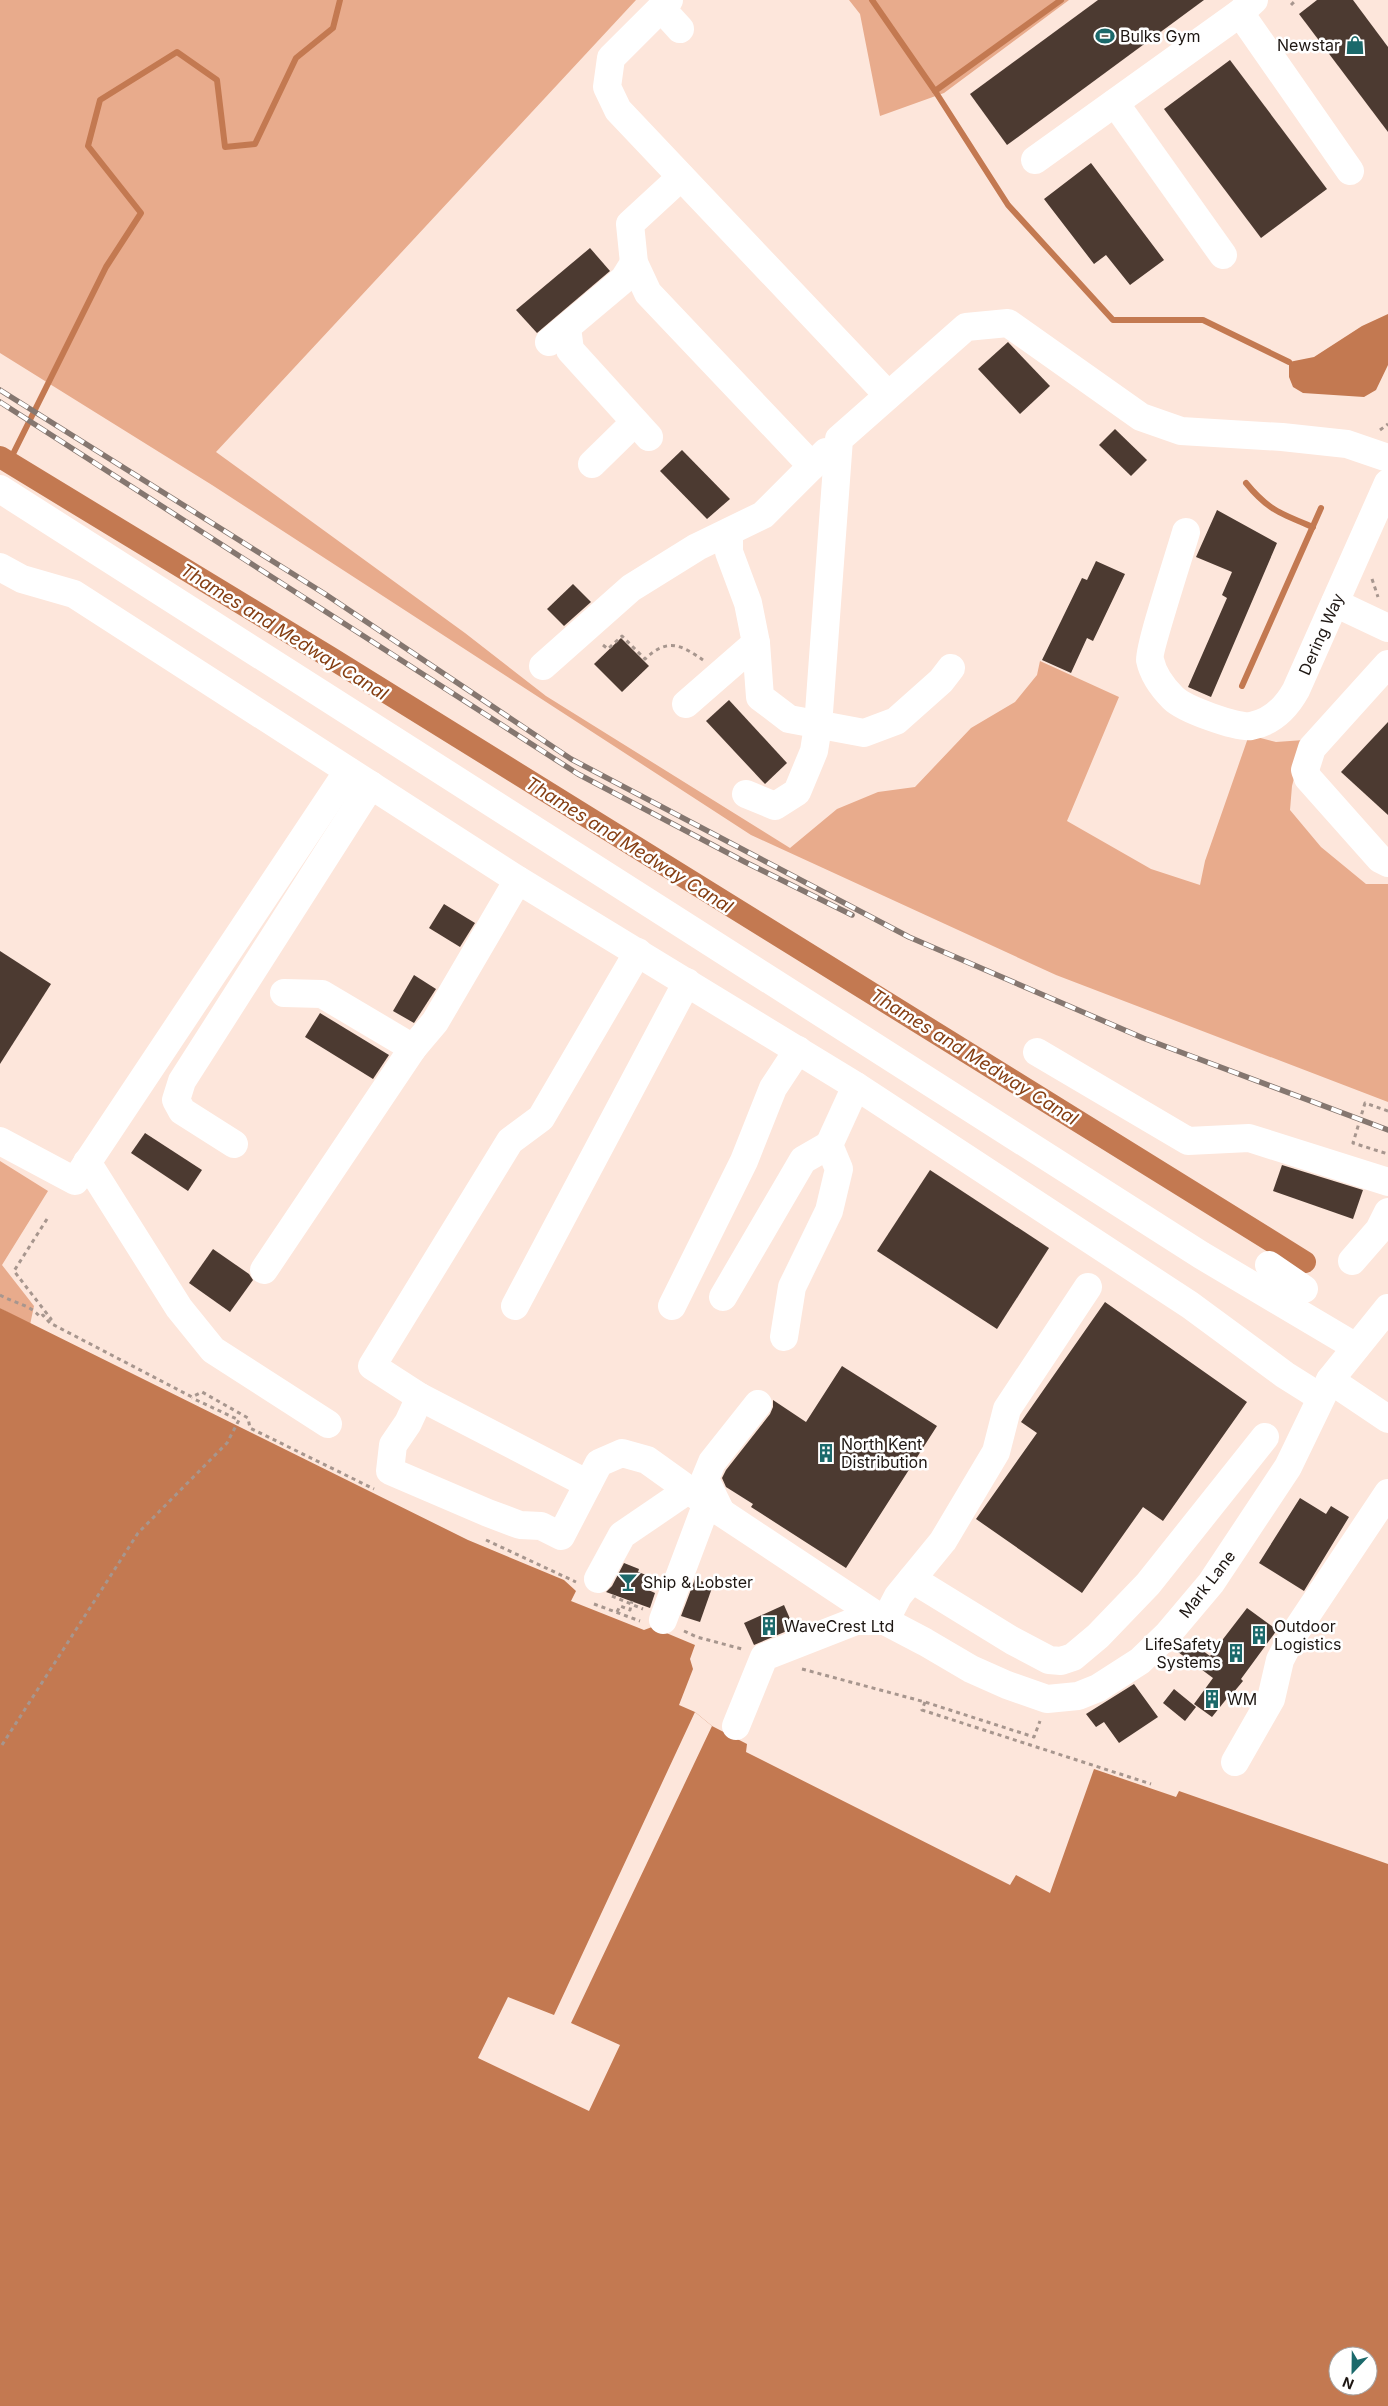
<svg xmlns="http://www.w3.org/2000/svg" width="1388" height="2406" viewBox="0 0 1388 2406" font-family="Inter,sans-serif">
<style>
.green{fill:#e8ab8c}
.water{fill:#c37951;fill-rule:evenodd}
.pier{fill:#fde6db}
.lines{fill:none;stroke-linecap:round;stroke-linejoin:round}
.stream{stroke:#c37951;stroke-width:6}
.canal{stroke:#c37951;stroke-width:22}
.building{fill:#4c3a31}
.path{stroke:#a7968e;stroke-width:3;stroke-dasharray:4 4;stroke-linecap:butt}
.minor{stroke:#fff;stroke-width:28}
.rail-casing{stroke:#857770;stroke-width:5.5}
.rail{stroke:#fff;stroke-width:4;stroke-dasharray:11;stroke-linecap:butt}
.labels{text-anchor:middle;stroke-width:5;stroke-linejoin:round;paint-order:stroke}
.poi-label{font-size:16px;fill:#1e1713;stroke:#fff;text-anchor:start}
.street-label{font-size:16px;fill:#1e1713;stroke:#fff}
.water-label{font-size:18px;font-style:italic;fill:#843d11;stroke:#fff}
</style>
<rect width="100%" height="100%" fill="#fde6db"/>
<g class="green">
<polygon points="0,0 636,0 216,452 465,633 546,696 790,848 837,809 878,792 915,787 971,728 1015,702 1037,675 1040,661 1119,697 1067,821 1151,869 1200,885 1205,861 1249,735 1276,742 1304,740 1292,786 1290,810 1321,847 1366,884 1388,884 1388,1102 1056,975 751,835 212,485 0,353"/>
<polygon points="849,0 1069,0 944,93 880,116 860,14"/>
<polygon points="0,1161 48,1191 2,1265 34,1306 30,1325 0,1308"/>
</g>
<g class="water">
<polygon points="1388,314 1388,365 1376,390 1364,397 1303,393 1293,387 1289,377 1289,362 1314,357 1362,326"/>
<path d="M0,1308L468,1540L564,1580L576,1591L571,1601L644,1630L652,1627L695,1645L690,1659L693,1669L679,1705L695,1712L712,1726L747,1744L746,1752L1010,1885L1016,1875L1050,1893L1094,1769L1176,1797L1179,1791L1388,1864V2406H0ZM1338,2356H1368V2386H1338Z"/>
</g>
<polygon class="pier" points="695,1712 712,1726 571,2023 620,2045 589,2111 478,2058 508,1997 554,2015"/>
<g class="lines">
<g class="stream">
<polyline points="872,0 935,91 1008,205 1113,320 1203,320 1289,362"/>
<polyline points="935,91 1061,0"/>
<polyline points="9,462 106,267 141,213 88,146 100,100 177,52 217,80 225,147 255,144 296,58 333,28 340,0"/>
<path d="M1246,483C1268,510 1281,514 1313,527"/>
<polyline points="1242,686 1321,508"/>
</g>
<polyline class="canal" points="0,457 331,658 1305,1262"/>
</g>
<g class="building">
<polygon points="1098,0 1204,0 1007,145 970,94"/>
<polygon points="1317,0 1353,0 1388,47 1388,132 1299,14"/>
<polygon points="1230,60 1327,189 1261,238 1164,109"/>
<polygon points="1091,163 1164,260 1130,285 1106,255 1094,264 1044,199"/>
<polygon points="590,248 610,271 537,333 516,310"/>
<polygon points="1008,342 1050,386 1020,414 978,369"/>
<polygon points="1115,429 1147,460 1131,476 1099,445"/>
<polygon points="682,450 730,499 707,519 660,471"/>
<polygon points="1217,510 1277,543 1211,697 1188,687 1227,598 1222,595 1232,572 1196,557"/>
<polygon points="1096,561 1125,574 1093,641 1087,638 1071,673 1042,660 1082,578 1087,580"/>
<polygon points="573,584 591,602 564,626 547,609"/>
<polygon points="621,638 649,666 622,692 594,664"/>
<polygon points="729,700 787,763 765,784 706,721"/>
<polygon points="1388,722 1388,815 1341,772"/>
<polygon points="444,904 475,923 460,947 429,928"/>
<polygon points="0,951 51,984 0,1064"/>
<polygon points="414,975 436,989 414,1023 393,1011"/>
<polygon points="320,1013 389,1055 373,1079 305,1037"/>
<polygon points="145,1133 202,1170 188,1191 131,1153"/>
<polygon points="1282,1165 1363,1190 1353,1219 1273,1191"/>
<polygon points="930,1170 1049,1248 997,1329 877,1251"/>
<polygon points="213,1249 249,1274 253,1280 230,1312 189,1283"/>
<polygon points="1105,1302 1247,1402 1163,1521 1143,1507 1082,1593 976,1519 1037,1433 1021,1422"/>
<polygon points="842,1366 937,1426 846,1568 751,1507 753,1504 726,1487 722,1478 726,1470 770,1414 773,1407 773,1400 806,1422"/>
<polygon points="1300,1498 1326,1514 1331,1506 1349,1517 1304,1591 1259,1563"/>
<polygon points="624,1563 639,1569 638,1572 649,1576 644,1588 655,1593 650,1608 606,1592 612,1586"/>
<polygon points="695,1579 713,1585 700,1622 681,1616"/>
<polygon points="784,1605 794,1628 754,1645 744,1623"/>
<polygon points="1247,1608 1277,1630 1241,1679 1243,1681 1233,1693 1232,1692 1212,1717 1194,1704 1213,1678 1178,1652 1188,1640 1210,1656"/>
<polygon points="1134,1684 1158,1717 1119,1743 1104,1722 1096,1727 1086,1714"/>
<polygon points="1174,1689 1196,1707 1185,1721 1163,1703"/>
</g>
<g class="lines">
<g class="path">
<polyline points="1291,5 1296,0"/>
<polyline points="1380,430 1388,424"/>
<polyline points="1372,579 1378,597"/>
<path d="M603,645L608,649L622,636L645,659C667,638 680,644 703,660"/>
<polyline points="1388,1111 1365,1103 1353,1143 1388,1154"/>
<polyline points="47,1219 14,1271 51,1319 48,1321"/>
<path d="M0,1295C14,1303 31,1305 40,1317L43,1315L50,1323L192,1397L202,1392L248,1418L250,1428L374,1489"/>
<polyline points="486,1540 576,1582"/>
<polyline points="612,1596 643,1609"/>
<polyline points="594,1604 640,1621"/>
<polyline points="617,1612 620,1606 630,1610 632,1601"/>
<polyline points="684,1631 697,1637 742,1649"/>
<polyline points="802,1669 925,1702 1034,1737 1040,1721"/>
<polyline points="925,1702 922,1710 1151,1784"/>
<polyline points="2,1745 138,1533 227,1443 239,1420 192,1398"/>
</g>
<g class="minor">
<polyline points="669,0 611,58 607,87 618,110 888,395"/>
<polyline points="661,8 680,29"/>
<polyline points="1240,13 1350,171"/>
<polyline points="1115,103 1223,255"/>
<polyline points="1035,160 1240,13 1254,0"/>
<polyline points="681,177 630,224 634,263 648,293 812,466"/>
<polyline points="567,328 570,350 649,437"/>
<polyline points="549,342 624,279 634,263"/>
<polyline points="592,464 635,422"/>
<polyline points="0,489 1201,1255 1356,1347"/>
<path d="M1186,532C1181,550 1148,650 1150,660C1153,674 1163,688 1173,698C1184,709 1236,728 1251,726C1272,722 1286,708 1296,690L1388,483"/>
<polyline points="0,567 22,579 74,594 518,880 856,1086 1190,1305 1285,1375 1320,1397"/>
<polyline points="1335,603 1388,628"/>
<polyline points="756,643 760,697 789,719 864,733 896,721 941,681 951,668"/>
<polyline points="1388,664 1312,748 1305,770 1308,778 1380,859 1388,863"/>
<polyline points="543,666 631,588 697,547 763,515 826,452"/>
<polyline points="686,704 756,643 748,603 729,552 729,532"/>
<polyline points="746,794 775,806 797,792 814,751 818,726 839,439 966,327 1008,323 1141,417 1181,431 1282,437 1347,444 1388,458"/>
<polyline points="284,993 322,994 413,1048"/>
<polyline points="1037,1052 1188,1141 1249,1138 1388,1182"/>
<polyline points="0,1141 75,1181 348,771"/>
<polyline points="234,1144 182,1111 176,1100 182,1081 371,785"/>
<polyline points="87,1162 179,1308 213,1350 328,1424"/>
<polyline points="1352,1261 1379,1230 1388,1212"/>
<polyline points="1269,1265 1304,1289"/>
<polyline points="264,1270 413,1048 435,1022 518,880"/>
<polyline points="723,1297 803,1160 829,1145"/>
<polyline points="515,1306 687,982"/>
<polyline points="672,1306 744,1161 773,1088 798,1050"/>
<polyline points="784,1337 792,1287 829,1211 839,1169 829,1145 856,1086"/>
<polyline points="1330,1380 1388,1419"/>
<polyline points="420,1397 408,1423 393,1445 390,1471 488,1513 520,1525 541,1526 561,1536 599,1463 622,1453 647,1460 707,1503"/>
<polyline points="588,1484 420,1397 372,1366 510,1141 541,1118 638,952"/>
<polyline points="721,1512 705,1479 712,1462 758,1404"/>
<polyline points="598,1579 622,1535 688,1490"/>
<polyline points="912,1579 1013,1641 1049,1660 1061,1661 1073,1657 1098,1636 1148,1584 1265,1437"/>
<polyline points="663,1620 707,1503 885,1621 898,1596 943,1541 996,1452 1007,1409 1088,1287"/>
<polyline points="736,1726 764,1657 856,1621 885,1621 925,1642 971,1669 1007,1685 1047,1699 1078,1696 1098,1688 1140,1661 1168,1634 1211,1583 1288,1467 1330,1380 1388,1308"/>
<polyline points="1235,1762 1271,1699 1280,1660 1292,1637 1388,1493"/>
</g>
<g class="rail-casing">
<g id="rail">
<polyline points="0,390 325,594 571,759 909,937 1143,1038 1388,1130"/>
<polyline points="0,402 578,774 745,862 852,915"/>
</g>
</g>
<use href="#rail" class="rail"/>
</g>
<defs>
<g id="stadium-bare" transform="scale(1.5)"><path d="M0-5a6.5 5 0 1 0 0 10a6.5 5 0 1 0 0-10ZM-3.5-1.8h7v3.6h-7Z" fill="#1b696b" stroke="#fff" stroke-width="2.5" paint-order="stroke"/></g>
<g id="shop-bare" transform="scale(1.5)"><path d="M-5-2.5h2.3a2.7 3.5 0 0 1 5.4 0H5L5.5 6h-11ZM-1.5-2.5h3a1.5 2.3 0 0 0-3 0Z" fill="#1b696b" stroke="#fff" stroke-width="2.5" paint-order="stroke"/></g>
<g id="building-bare" transform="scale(1.5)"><path d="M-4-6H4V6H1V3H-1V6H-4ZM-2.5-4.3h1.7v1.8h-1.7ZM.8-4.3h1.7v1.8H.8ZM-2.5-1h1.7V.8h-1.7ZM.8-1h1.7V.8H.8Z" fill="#1b696b" stroke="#fff" stroke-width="2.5" paint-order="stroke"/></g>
<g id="bar-bare" transform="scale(1.5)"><path d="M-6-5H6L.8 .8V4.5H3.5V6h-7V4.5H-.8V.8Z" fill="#1b696b" stroke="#fff" stroke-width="2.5" paint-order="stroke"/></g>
</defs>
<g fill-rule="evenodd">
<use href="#stadium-bare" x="1105" y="36"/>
<use href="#shop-bare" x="1355" y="45"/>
<use href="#building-bare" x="826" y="1453"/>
<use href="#bar-bare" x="628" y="1582"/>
<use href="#building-bare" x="769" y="1626"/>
<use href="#building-bare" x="1259" y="1635"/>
<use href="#building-bare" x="1236" y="1653"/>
<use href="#building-bare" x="1212" y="1699"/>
</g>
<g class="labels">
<g class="poi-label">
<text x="1120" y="42">Bulks Gym</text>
<text x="1340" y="51" text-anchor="end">Newstar</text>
<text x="841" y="1450">North Kent<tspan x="841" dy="18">Distribution</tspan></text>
<text x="643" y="1588">Ship &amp; Lobster</text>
<text x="784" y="1632">WaveCrest Ltd</text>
<text x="1274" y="1632">Outdoor<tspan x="1274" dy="18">Logistics</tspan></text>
<text x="1221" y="1650" text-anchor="end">LifeSafety<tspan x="1221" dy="18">Systems</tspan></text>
<text x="1227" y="1705">WM</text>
</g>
<g class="street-label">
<text transform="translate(1321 634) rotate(-66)" y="6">Dering Way</text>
<text transform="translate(1207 1584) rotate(-52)" y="6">Mark Lane</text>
</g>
<g class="water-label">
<text transform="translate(284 632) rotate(32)" y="6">Thames and Medway Canal</text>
<text transform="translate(629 845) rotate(32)" y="6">Thames and Medway Canal</text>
<text transform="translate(974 1057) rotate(32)" y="6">Thames and Medway Canal</text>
</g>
</g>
<g transform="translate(1353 2371) rotate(202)"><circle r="24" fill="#ffffff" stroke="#a5a2a1"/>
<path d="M0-4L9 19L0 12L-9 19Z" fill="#1b696b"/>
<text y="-8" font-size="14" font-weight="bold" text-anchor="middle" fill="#1e1713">N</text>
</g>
</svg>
